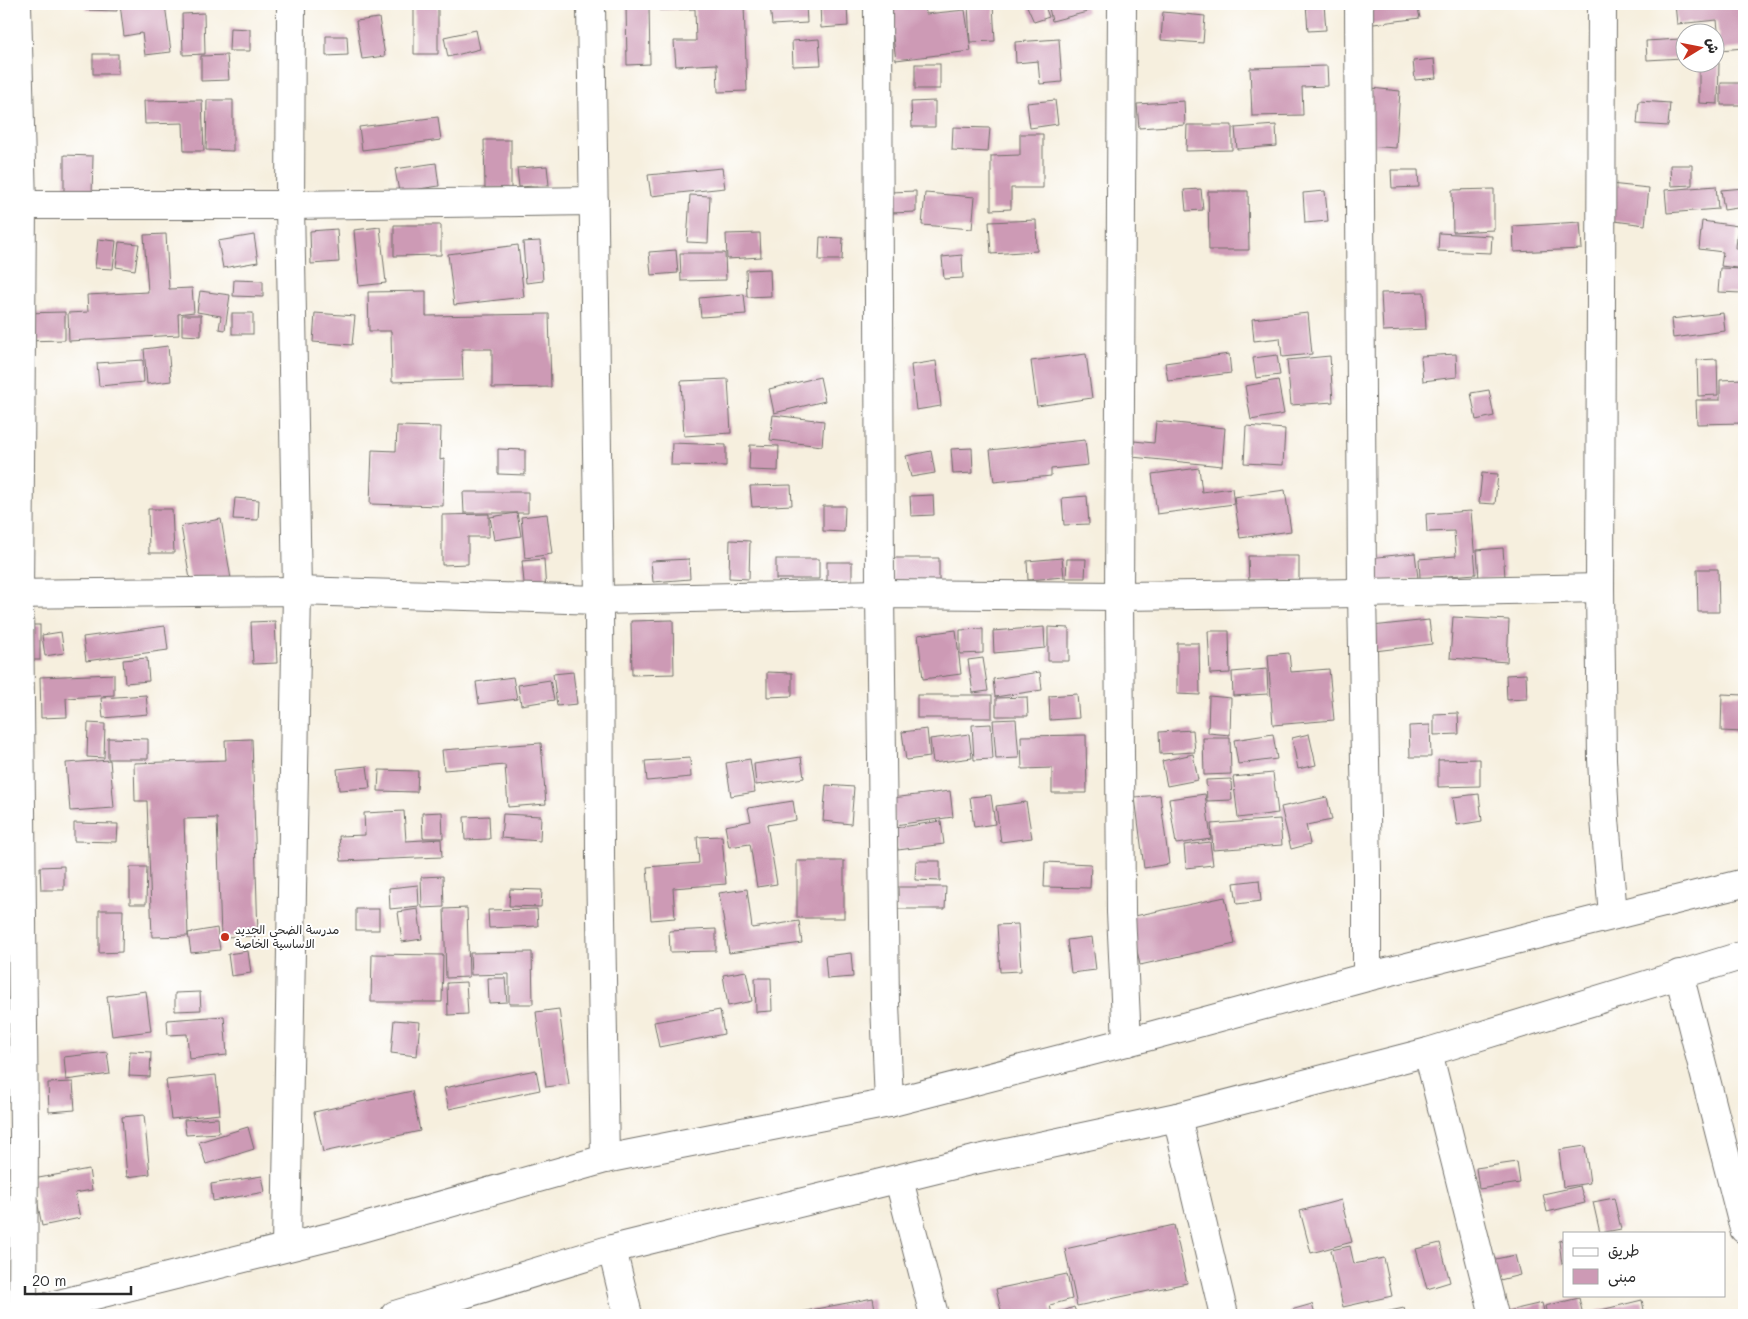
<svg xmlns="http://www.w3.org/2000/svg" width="1748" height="1319" viewBox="0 0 1748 1319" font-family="Mali,'Playpen Sans Arabic',sans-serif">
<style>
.building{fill:#cd9ab5}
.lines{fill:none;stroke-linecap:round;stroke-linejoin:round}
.street-casing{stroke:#72706a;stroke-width:30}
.street{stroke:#fff;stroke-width:28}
.poi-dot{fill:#c8321e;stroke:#fff;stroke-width:2}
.labels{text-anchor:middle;stroke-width:4;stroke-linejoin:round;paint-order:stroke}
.poi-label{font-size:12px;fill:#2b2b2b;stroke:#fff;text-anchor:start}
</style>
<rect width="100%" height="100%" fill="#fff"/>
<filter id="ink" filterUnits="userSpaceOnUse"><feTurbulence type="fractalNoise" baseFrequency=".02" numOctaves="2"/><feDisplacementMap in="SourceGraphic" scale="10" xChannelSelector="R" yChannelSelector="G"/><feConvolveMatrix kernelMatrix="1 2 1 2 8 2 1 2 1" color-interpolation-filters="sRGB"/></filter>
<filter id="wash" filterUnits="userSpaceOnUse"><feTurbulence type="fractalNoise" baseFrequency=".0096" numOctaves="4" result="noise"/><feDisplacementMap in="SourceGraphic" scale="20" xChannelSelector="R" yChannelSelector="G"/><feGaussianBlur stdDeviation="1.12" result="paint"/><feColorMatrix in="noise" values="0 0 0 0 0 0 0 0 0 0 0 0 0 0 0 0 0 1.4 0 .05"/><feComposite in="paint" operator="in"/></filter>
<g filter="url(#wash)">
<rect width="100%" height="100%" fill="#f6efde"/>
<g id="blocks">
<g class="building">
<polygon points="86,4 117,4 117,11 86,10"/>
<polygon points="120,4 165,4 171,52 145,55 142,33 124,36"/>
<polygon points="360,4 438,4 438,54 414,54 414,8 360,8"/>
<polygon points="626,4 649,4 650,64 627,65"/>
<polygon points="660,4 744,4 747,91 718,92 717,64 676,66 674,41 696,41 695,9 660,10"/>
<polygon points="770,4 806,4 807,23 772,25"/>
<polygon points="820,4 847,4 848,26 821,28"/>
<polygon points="914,4 925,4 926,14 965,10 971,51 896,60 889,7"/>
<polygon points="968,4 993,4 995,41 970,42"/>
<polygon points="1026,4 1044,4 1049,17 1034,22"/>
<polygon points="1048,4 1085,4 1087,12 1052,21"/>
<polygon points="1306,4 1324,4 1326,30 1308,31"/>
<polygon points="1363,4 1417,4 1420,18 1366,25"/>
<polygon points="1675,4 1744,4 1744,48 1720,50 1717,20 1677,24"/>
<polygon points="1163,12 1205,16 1203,43 1161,40"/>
<polygon points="204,13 205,54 183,55 182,14"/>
<polygon points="379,18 385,56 362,59 356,21"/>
<polygon points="230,28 250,29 250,51 229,51"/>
<polygon points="476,30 480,49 448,57 444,37"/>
<polygon points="326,36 347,36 348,55 326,56"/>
<polygon points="819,39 821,65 793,66 792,41"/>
<polygon points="1059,39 1062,82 1040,84 1038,61 1016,63 1015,42"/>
<polygon points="1680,39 1682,58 1647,60 1646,41"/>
<rect x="93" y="54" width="25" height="20"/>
<polygon points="227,55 229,80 201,81 201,56"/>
<polygon points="1434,59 1436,78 1415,80 1413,61"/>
<polygon points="1699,62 1719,63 1718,104 1699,103"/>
<rect x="915" y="64" width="25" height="25"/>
<polygon points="1327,66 1328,86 1302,87 1303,115 1252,116 1250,68"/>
<rect x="1721" y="83" width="20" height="22"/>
<polygon points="1371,88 1400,91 1396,148 1367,146"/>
<polygon points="202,100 204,151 184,151 183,123 145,124 144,101"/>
<polygon points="207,100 233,100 233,151 206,150"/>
<polygon points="1055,100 1058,124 1030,128 1027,103"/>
<polygon points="935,101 935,127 912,127 911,102"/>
<polygon points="1184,101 1185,125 1139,128 1137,104"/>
<polygon points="1639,101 1670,103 1668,126 1637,124"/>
<polygon points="438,117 441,140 362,150 359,127"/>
<polygon points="1187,125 1232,125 1232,150 1186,151"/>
<polygon points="1276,125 1277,146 1237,149 1235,128"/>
<polygon points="953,127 990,128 988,152 952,150"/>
<polygon points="1020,134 1043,134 1043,188 1011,188 1011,209 991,210 991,156 1020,155"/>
<polygon points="484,140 511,140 511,188 485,188"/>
<polygon points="64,155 93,156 92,196 64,195"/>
<polygon points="436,163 439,186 399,192 395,169"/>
<polygon points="1670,165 1692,165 1692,185 1671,186"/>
<polygon points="547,166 549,185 519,187 517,168"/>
<polygon points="722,168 725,188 651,196 648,175"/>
<polygon points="1391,170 1418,170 1419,187 1392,188"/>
<polygon points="1610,184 1649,188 1645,225 1607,220"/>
<polygon points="1716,186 1718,209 1667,213 1665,190"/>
<polygon points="1744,188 1744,207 1724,210 1721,190"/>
<polygon points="1201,189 1203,210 1186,211 1184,190"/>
<polygon points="1494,189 1494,230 1453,232 1452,190"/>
<polygon points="916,191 916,212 890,213 890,192"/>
<polygon points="1208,191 1248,191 1249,250 1209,250"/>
<polygon points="1325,191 1328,221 1305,223 1303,193"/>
<polygon points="925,193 975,197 972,229 922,225"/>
<polygon points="690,195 710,196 708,243 687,242"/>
<polygon points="1036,220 1037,251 991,254 989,222"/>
<polygon points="1702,221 1738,226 1736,248 1744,249 1744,269 1721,266 1723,252 1699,249"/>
<polygon points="1580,222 1582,249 1514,252 1513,226"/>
<polygon points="394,225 441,225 441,255 394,256"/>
<polygon points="380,227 386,283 359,286 354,230"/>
<polygon points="337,229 339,262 311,264 310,231"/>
<polygon points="760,233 761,257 727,259 726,234"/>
<polygon points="1439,233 1492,236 1491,253 1438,251"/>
<polygon points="166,234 169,289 192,288 194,312 178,314 179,335 69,341 68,313 88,312 87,295 148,292 144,235"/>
<polygon points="254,235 258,262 223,268 218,241"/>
<polygon points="820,237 843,238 842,260 819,260"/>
<polygon points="98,239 116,241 113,269 95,268"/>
<polygon points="540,241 543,281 526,283 523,242"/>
<polygon points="119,242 139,244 135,270 116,267"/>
<polygon points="518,245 524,297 454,305 448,254"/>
<polygon points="676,250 678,273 651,275 649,252"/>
<polygon points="680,253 725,253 726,280 681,281"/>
<polygon points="962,255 963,278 944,279 942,257"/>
<polygon points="1720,268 1744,269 1742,293 1718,292"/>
<polygon points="770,269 771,296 747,297 746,270"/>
<polygon points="234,280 263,281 263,297 233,296"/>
<polygon points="200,291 230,295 225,330 219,329 221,316 197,312"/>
<polygon points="426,291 426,316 549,314 551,387 492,388 492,349 462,349 463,380 392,382 391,331 369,331 368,292"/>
<polygon points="1424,292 1426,329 1383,331 1381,293"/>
<polygon points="744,294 746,314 701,317 699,298"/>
<polygon points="65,312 65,340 23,341 23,313"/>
<rect x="232" y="313" width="21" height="21"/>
<polygon points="315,313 355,316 352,345 313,342"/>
<polygon points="1308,313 1312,354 1282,357 1280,338 1254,341 1252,319"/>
<polygon points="1723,313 1725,331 1673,338 1671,319"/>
<polygon points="182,315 201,315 201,336 182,335"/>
<polygon points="168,346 171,381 147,384 144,349"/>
<polygon points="1086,354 1092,398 1037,406 1031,361"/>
<polygon points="1229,354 1231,373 1168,381 1165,363"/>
<polygon points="1456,354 1457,377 1423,381 1421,356"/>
<polygon points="1277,355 1280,375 1256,378 1253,358"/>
<polygon points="1330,356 1333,402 1291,405 1287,360"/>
<polygon points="1717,359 1718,395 1698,396 1697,360"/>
<polygon points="143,360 144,382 99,386 97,363"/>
<polygon points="936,361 941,406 916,410 911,365"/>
<polygon points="820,377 825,401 774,413 769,389"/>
<polygon points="728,379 731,433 684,436 681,381"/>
<polygon points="1743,379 1744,423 1697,424 1696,400 1720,400 1720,380"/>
<polygon points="1278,380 1284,414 1251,420 1245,386"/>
<polygon points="1489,390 1494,416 1476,420 1471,393"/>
<polygon points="773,415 824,421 822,446 770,440"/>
<polygon points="1156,421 1225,428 1222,466 1132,457 1134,441 1154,443"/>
<polygon points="397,426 441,427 440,460 444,459 443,506 370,504 372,450 396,451"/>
<polygon points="1246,426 1285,429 1283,465 1244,463"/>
<polygon points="1085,440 1088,465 1051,469 1051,476 994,482 990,450"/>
<polygon points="672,443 726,445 726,466 671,465"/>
<polygon points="750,445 779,446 778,471 749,470"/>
<polygon points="972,448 973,473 953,474 951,449"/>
<polygon points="498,449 525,450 525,475 498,474"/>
<polygon points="931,451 935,473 911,477 906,456"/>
<polygon points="1199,468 1202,492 1232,488 1234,504 1157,514 1152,474"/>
<polygon points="1482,473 1498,474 1495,504 1479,503"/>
<polygon points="791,485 792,505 752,507 750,486"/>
<polygon points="1285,490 1291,531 1240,538 1234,497"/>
<polygon points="463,492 528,492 528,513 464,513"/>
<polygon points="933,495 934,515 911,516 910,496"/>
<polygon points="1087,496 1089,524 1064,525 1062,498"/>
<polygon points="235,498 259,500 258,520 233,519"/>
<polygon points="823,506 845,506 844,532 823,531"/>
<polygon points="148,509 172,509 174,553 149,553"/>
<polygon points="1471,511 1476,574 1420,578 1419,559 1456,556 1454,531 1427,532 1426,514"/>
<polygon points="517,513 521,536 494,540 490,517"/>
<polygon points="489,514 489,537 468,537 468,564 442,565 442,515"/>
<polygon points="547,514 552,554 525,558 521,517"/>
<polygon points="221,519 231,579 191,585 181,526"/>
<polygon points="730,540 750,541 749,579 729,578"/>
<polygon points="1503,548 1505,577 1479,579 1477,550"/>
<polygon points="1415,553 1418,578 1361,584 1359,559"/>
<polygon points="1248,556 1299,556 1299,581 1249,582"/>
<polygon points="893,558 939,558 939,581 893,580"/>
<polygon points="1062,558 1064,577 1028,580 1027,561"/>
<polygon points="544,559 546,592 525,593 522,561"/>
<polygon points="689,559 690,579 653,582 651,561"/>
<rect x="776" y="559" width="43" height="20"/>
<polygon points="1067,559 1086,559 1085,578 1066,578"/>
<rect x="827" y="562" width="25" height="20"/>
<polygon points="1697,569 1718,569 1719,612 1698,612"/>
<polygon points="1453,617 1509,620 1507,662 1450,658"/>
<polygon points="673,620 674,674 632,675 631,621"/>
<polygon points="1429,620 1432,644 1375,651 1372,626"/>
<polygon points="275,621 277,663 253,664 251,622"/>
<rect x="25" y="625" width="15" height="35"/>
<polygon points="165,626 168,650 86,661 83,637"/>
<polygon points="1044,627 1045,648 994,653 993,631"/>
<polygon points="1048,627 1069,628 1069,661 1048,661"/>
<polygon points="983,629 983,653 960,654 960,630"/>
<polygon points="956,630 961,674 923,679 918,635"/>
<polygon points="1208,631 1229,631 1230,673 1210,674"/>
<polygon points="61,632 64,653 45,656 42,635"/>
<polygon points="1177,643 1199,643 1200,695 1177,694"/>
<polygon points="1289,653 1291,672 1329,669 1334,720 1273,725 1268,655"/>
<polygon points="147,658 149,681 125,683 123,660"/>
<polygon points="983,658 988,691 973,693 968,660"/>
<polygon points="1267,669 1268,694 1233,696 1232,672"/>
<polygon points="573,672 577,704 557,706 553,674"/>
<polygon points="767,672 792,673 792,696 767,697"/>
<polygon points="1040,672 1042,690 995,697 993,679"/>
<polygon points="114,674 114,695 66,698 67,717 41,718 40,677"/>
<polygon points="1526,674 1527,699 1507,700 1506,675"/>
<polygon points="513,677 517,699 479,704 476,682"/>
<polygon points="550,680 554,700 521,705 518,685"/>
<polygon points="1077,694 1079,718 1050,720 1049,696"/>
<polygon points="1722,694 1744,695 1743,732 1721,731"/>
<polygon points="146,695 148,714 103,718 101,698"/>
<rect x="917" y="695" width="75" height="23"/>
<polygon points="1209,696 1231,698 1230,735 1208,733"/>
<polygon points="1027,697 1028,716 996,716 996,698"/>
<polygon points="1458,713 1459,734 1434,735 1434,714"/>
<polygon points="1016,719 1019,758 996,759 993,720"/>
<polygon points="88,723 105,724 104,758 87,757"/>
<polygon points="991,724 993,759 974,760 972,725"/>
<polygon points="1430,725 1431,757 1410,757 1409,726"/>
<polygon points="927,729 930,757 906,760 902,732"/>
<polygon points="1193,730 1195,752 1160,754 1159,732"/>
<polygon points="969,734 972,758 933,763 930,739"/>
<polygon points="1273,734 1277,759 1238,764 1234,740"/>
<polygon points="1309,734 1316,765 1298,769 1292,738"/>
<polygon points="1086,735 1087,793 1052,793 1052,768 1022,769 1021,736"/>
<polygon points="108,738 148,739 148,759 108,759"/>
<polygon points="1203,738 1230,738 1231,774 1204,775"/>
<polygon points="252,739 258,936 221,937 217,818 184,819 188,936 152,937 147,801 135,801 134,763 226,760 225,740"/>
<polygon points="541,743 546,804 508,807 505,765 444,770 442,750"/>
<polygon points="1193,754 1198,780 1167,786 1162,761"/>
<polygon points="801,757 804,778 756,785 754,764"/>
<polygon points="690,758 691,777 647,781 645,761"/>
<polygon points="750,759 755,792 731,796 726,763"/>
<polygon points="1480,759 1480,786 1438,787 1438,760"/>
<polygon points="110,760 114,808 70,811 66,763"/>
<polygon points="367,766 370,788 339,790 337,769"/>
<polygon points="379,770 418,771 417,792 378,791"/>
<polygon points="1273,773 1278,813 1238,818 1233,777"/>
<polygon points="1231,779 1232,800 1207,801 1206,780"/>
<polygon points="826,785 854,787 851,824 823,821"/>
<polygon points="950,791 953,817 895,825 892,798"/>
<polygon points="1205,794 1211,839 1176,844 1169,799"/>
<polygon points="1479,794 1482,821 1457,825 1453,797"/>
<polygon points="991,795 995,824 974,827 970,797"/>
<polygon points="1160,795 1169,864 1144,868 1135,797"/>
<polygon points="1327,797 1332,820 1306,825 1310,844 1291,849 1281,807"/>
<polygon points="793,801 796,820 767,825 777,884 757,887 750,844 729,847 725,826 751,821 748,808"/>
<polygon points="1026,802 1032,838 1001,842 996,806"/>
<polygon points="404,811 406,841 441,839 442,857 341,861 339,836 365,835 364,813"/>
<polygon points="442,812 443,838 423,838 422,813"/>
<polygon points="503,814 541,816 540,841 501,838"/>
<polygon points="489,816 490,839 465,840 464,817"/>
<polygon points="1280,819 1282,845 1213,850 1211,824"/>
<polygon points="941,821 944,844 898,850 895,828"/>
<polygon points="74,823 118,824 117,842 74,841"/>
<polygon points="722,836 726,884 673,888 675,918 651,920 647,867 699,863 697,837"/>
<polygon points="1210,842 1213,865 1186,868 1184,845"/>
<rect x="797" y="861" width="47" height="57"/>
<polygon points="916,861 940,861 940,881 915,880"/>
<polygon points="1045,862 1091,864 1090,888 1044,887"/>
<polygon points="64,866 64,890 41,890 40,867"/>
<polygon points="130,867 147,867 146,904 130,904"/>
<polygon points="443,876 444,907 422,908 421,877"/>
<polygon points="1259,880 1261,901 1237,904 1234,883"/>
<polygon points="418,885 419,906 390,909 389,888"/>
<polygon points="896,887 946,887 945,909 897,909"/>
<polygon points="510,889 542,890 541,907 509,906"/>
<polygon points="747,889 752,928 799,921 802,943 729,953 719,893"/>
<polygon points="1225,897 1235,944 1140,965 1130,917"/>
<polygon points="467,908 469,977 446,978 444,909"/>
<rect x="356" y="909" width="23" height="21"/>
<polygon points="418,909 422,939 402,942 398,912"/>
<polygon points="537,909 538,926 489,928 488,910"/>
<polygon points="99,910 123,910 122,952 99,953"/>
<polygon points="1018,924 1021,971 1000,972 997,925"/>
<polygon points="217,928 220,950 191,953 188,933"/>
<polygon points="716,929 716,951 670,952 669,931"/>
<polygon points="1092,937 1096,970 1071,973 1067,940"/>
<polygon points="248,951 251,973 231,976 228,954"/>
<polygon points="532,952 533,1004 509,1004 509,974 471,975 470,953"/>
<polygon points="851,953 853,977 827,979 825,956"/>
<polygon points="372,954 443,955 442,1002 371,1002"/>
<polygon points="746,971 752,1001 728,1006 723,975"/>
<polygon points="488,978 505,978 507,1002 489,1003"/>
<polygon points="755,978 771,978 772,1011 756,1012"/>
<polygon points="466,982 468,1014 448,1015 447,983"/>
<polygon points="146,991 151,1031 112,1036 107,996"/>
<polygon points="200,992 201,1010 175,1011 175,993"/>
<polygon points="559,1009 569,1084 546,1087 536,1012"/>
<polygon points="720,1010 724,1034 659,1047 654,1022"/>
<polygon points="224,1016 227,1055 189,1059 187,1034 168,1035 167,1020"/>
<polygon points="394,1020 420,1022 417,1056 391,1053"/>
<polygon points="130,1051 151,1052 150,1077 129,1076"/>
<polygon points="107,1052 110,1074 66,1080 64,1057"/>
<polygon points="536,1070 540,1090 449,1109 444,1088"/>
<polygon points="216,1075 220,1114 171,1119 166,1080"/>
<polygon points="73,1082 75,1110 49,1112 48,1083"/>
<polygon points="412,1091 420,1131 323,1152 314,1112"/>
<polygon points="144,1115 150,1174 127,1177 122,1117"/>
<polygon points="218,1118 219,1133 186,1135 184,1120"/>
<polygon points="248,1127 254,1149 206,1164 199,1142"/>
<polygon points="1585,1146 1590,1183 1563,1187 1559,1150"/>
<polygon points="1517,1162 1520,1183 1479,1189 1476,1168"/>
<polygon points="89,1169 92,1190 75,1193 80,1218 42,1226 33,1179"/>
<polygon points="262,1176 265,1192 213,1201 211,1184"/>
<polygon points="1580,1186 1585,1203 1547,1212 1543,1194"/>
<polygon points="1614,1198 1621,1229 1600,1233 1593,1202"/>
<polygon points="1341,1200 1352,1242 1311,1253 1300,1211"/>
<polygon points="1174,1225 1187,1283 1077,1306 1065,1249"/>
<polygon points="1564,1240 1564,1263 1562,1264 1559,1241"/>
<polygon points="1440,1243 1450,1282 1427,1289 1416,1249"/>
<polygon points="1350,1246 1354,1264 1384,1258 1392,1296 1343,1307 1331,1250"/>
<polygon points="1515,1255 1520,1275 1496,1281 1491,1260"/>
<polygon points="1067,1274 1072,1299 1050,1305 1052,1315 1074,1307 1077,1315 1002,1315 996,1289"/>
<polygon points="873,1298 876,1315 790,1315 790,1314"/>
<polygon points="1579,1298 1583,1315 1547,1315 1545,1306"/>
<polygon points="1642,1300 1645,1315 1598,1315 1597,1311"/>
<polygon points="1542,1303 1545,1315 1509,1315 1508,1311"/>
<polygon points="1312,1304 1315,1315 1292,1315 1291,1310"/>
<polygon points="1404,1308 1406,1315 1375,1315 1375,1314"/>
</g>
</g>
</g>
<g filter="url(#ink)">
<use href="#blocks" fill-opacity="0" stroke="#72706a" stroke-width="1"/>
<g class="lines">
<g class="street-casing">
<g id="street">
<polyline points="17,4 22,205 19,595 24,1133 23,1312"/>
<polyline points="591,4 599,600 600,857 605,1159"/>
<polyline points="878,4 880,594 885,1003 889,1103"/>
<polyline points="1122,4 1119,596 1121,912 1127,1042"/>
<polyline points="1359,4 1362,593 1367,871 1367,977"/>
<polyline points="1602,4 1600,588 1602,759 1605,819 1613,915"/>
<polyline points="22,205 290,205 594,201"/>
<polyline points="4,594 297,591 599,600 880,594 1119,596 1362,593 1600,588"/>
<polyline points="1679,974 1744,1229"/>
<polyline points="1428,1052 1494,1315"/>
<polyline points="1177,1117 1224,1315"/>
<polyline points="899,1180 934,1315"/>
<polyline points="286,1247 297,591 290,205 291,4"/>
<polyline points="612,1249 628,1315"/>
<polyline points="14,1315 333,1236 605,1159 889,1103 1150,1036 1367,977 1744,883"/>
<polyline points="395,1315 612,1249 974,1160 1177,1117 1428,1052 1744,955"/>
</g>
</g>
<use href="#street" class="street"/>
</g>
</g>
<circle class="poi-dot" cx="225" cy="937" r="5"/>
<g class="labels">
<g class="poi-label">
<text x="235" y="934">مدرسة الضحي الجديد<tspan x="235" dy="14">الاساسية الخاصة</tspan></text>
</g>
</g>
<rect width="1748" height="1319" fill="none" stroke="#fff" stroke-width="20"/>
<rect x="1563" y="1232" width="162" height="65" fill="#ffffff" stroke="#aaaaaa"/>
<rect x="1573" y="1248" width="25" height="8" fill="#ffffff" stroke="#aaaaaa"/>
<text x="1608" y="1256" font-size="15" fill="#2b2b2b">طريق</text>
<rect x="1573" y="1269" width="25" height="15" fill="#cd9ab5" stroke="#aaaaaa"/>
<text x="1608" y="1282" font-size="15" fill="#2b2b2b">مبنى</text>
<g transform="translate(1700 48) rotate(80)"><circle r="24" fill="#ffffff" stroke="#aaaaaa"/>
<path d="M0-4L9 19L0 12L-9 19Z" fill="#c8321e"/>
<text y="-8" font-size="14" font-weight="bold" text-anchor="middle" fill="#2b2b2b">ش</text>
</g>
<path d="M25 1286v8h106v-8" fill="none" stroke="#2b2b2b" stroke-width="2.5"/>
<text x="32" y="1286" font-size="15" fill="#2b2b2b" stroke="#ffffff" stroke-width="4" paint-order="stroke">20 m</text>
</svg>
